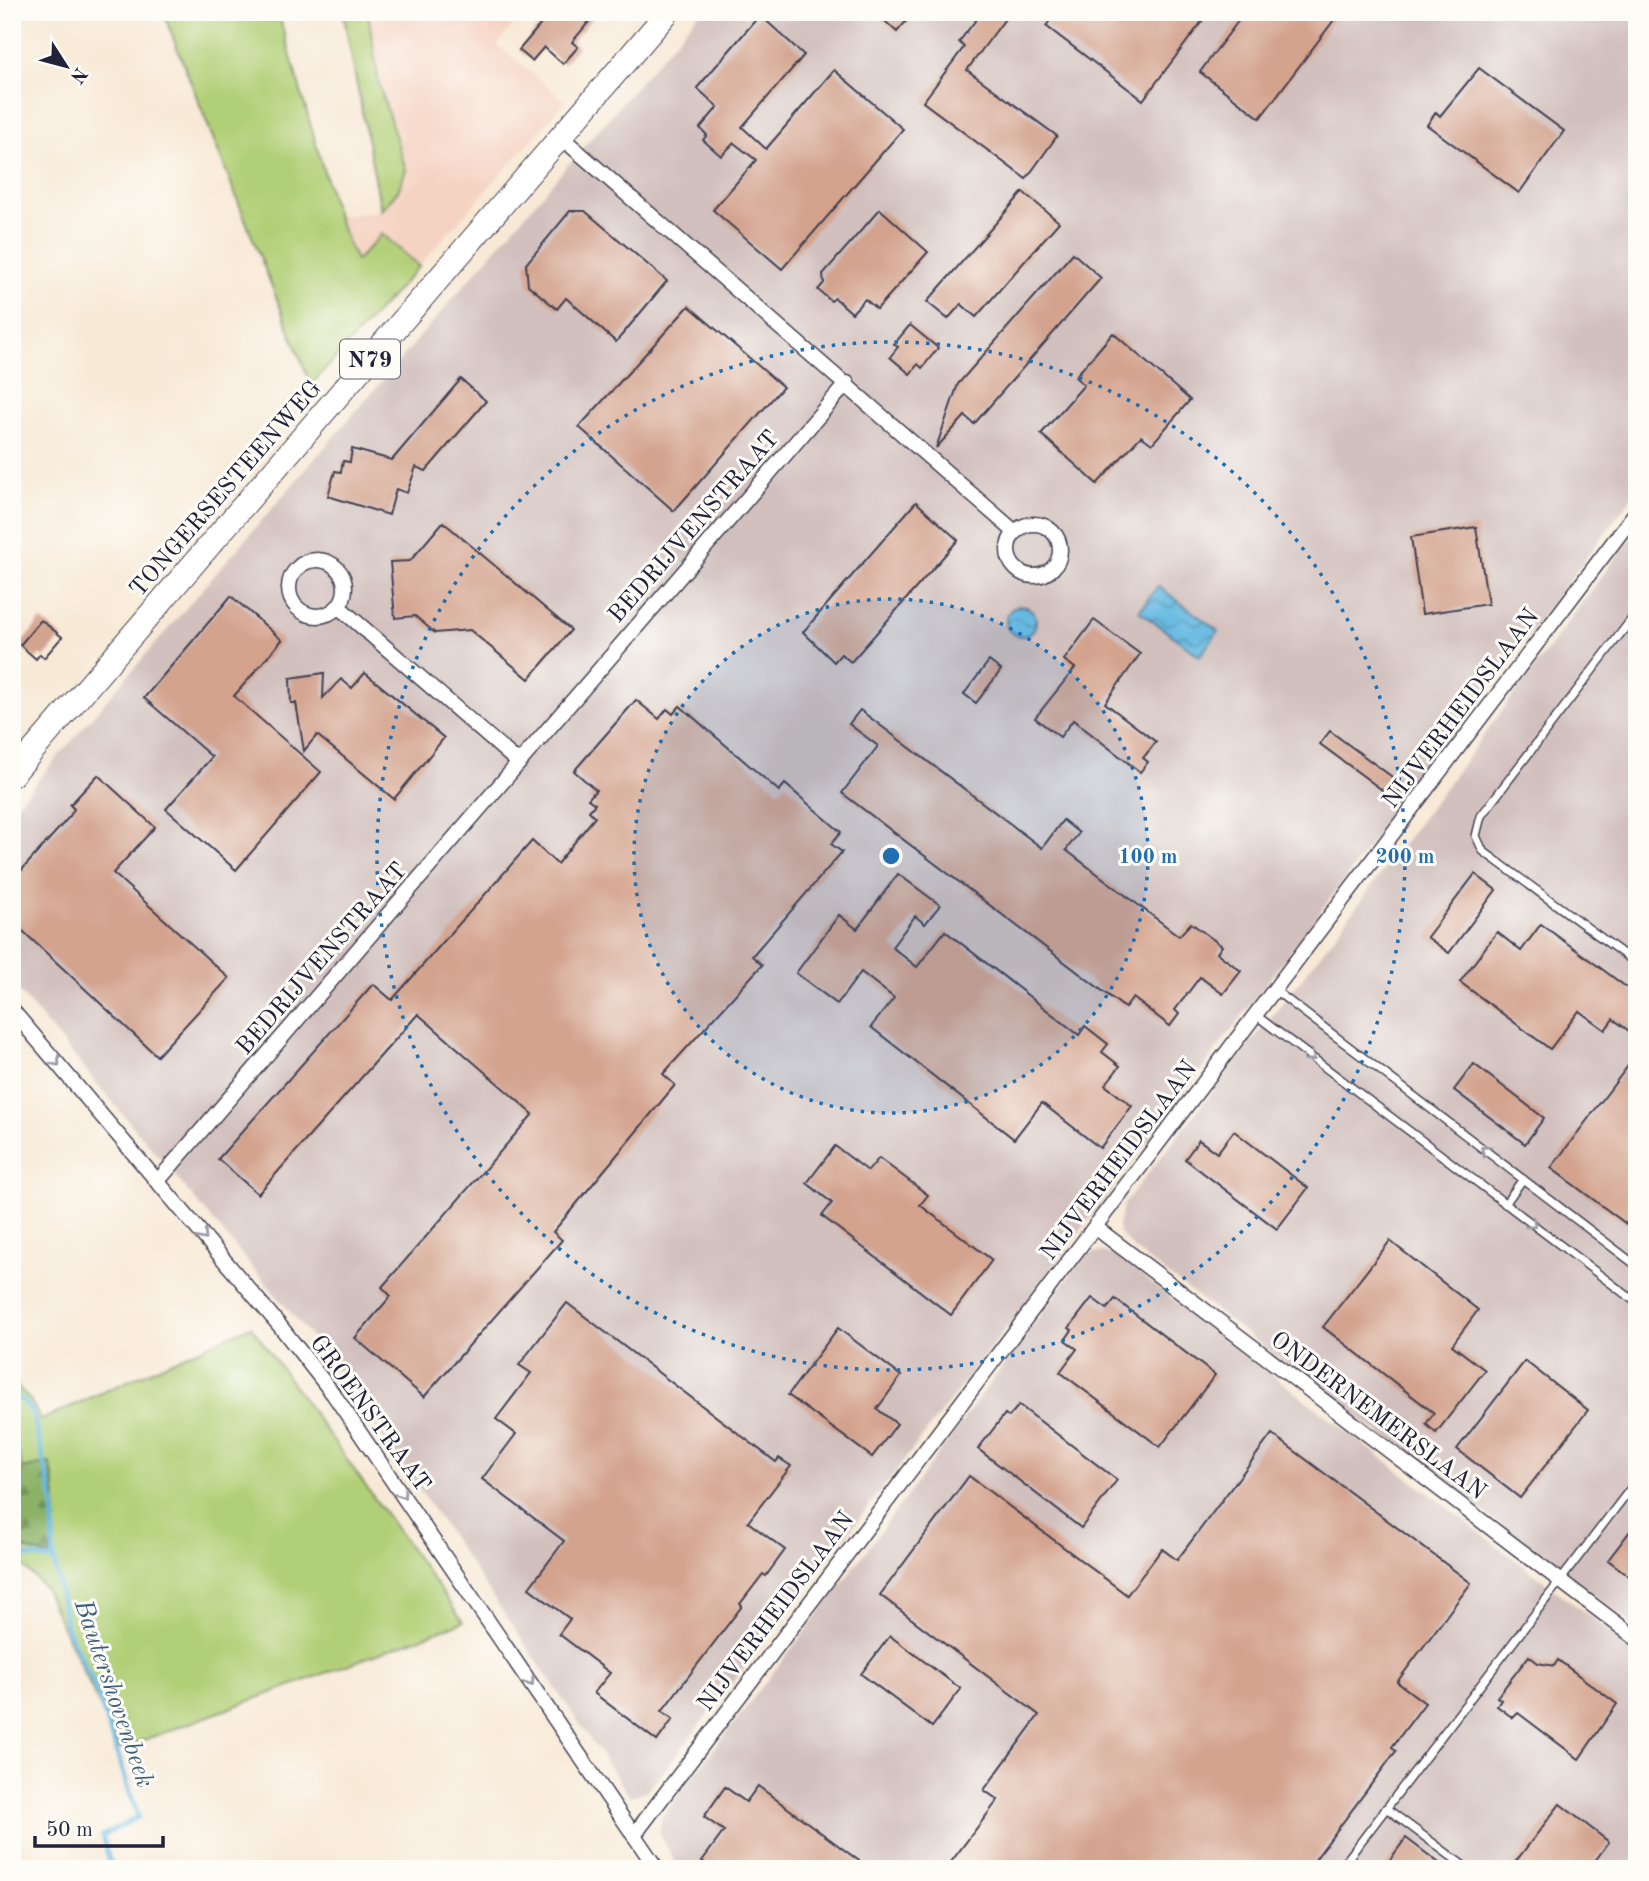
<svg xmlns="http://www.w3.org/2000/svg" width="1649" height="1881" viewBox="0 0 1649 1881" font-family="'Old Standard TT',serif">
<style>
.built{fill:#f5d3c2}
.industrial{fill:#d1c0bd}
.grass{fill:#b1cf76;stroke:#6a7858;stroke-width:2}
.forest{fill:url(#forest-firs);stroke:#576a51;stroke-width:2}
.water{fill:url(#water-waves);stroke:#446e8e;stroke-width:2}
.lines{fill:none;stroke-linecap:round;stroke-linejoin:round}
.stream{stroke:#66bae2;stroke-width:5}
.building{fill:#d3a38e}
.lane-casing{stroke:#424052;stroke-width:10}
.street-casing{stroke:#424052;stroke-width:17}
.primary-casing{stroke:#424052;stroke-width:25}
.lane{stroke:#fff;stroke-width:7}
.street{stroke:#fff;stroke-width:14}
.primary{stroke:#fff;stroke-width:23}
.oneway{stroke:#9c9ca7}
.ring{fill:none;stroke:#1f6fb2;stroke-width:3.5;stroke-dasharray:3.5 7}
.labels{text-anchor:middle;stroke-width:6;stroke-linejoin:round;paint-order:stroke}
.shield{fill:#fdfcf7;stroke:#646373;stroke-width:2}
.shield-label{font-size:23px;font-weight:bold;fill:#22223b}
.street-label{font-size:24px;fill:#22223b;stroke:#fdfcf7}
.water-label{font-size:26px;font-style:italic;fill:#3d5f7e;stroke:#fdfcf7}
.centre{fill:#1f6fb2;stroke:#fdfcf7;stroke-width:3.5}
.ring-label{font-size:21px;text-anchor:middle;font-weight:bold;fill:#1f6fb2;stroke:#fdfcf7;stroke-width:6;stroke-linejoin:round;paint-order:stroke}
</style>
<defs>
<pattern id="forest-firs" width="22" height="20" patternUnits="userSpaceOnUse" patternTransform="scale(1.75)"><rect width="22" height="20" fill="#8cb267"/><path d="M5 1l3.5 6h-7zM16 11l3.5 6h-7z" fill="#729056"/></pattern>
<pattern id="water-waves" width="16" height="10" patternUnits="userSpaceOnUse" patternTransform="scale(1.75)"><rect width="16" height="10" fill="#66bae2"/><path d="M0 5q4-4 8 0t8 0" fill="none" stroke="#5497b8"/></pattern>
</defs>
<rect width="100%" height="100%" fill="#fdfcf7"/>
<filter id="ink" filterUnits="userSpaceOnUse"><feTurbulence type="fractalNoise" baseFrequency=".0143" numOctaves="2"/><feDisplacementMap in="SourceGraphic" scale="14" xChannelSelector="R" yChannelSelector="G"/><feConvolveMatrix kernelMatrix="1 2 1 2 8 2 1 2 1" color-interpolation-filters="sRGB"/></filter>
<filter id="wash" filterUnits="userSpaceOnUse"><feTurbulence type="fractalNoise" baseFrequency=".00686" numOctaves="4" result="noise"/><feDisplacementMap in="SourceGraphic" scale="28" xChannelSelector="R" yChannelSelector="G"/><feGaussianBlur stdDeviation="1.57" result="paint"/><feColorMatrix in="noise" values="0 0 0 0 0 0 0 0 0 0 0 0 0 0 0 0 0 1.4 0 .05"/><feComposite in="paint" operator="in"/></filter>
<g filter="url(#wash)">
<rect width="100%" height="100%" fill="#f8e9d6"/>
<polygon class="built" points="368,12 507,12 516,21 497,45 566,101 419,266 382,235 356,262 337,217 381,210 398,191 406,170 379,85"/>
<g class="industrial">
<polygon points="700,12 1624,12 1637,19 1637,490 1042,1282 664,1771 647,1791 630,1797 329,1358 12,983 12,810"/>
<polygon points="1637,529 1637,1628 1134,1249 1119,1233 1118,1224 1124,1204 1331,941"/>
<polygon points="1103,1252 1116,1256 1637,1652 1637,1869 678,1869 659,1832 663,1815 840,1586 1086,1254"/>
</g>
<g class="grass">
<polygon points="163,12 278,12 337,217 356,261 382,234 419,266 311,385"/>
<polygon points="343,12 368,12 379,85 406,170 398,191 381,210"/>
<path d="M251,1326L463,1622L120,1749L44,1587L20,1563H12V1545L49,1556C58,1523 58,1496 50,1463L22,1469L12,1430V1380L30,1400L41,1420Z"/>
</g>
<path class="forest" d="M50,1463C58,1496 58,1523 49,1556L12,1545V1499L22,1469Z"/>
<g class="water">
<polygon points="1158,586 1218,631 1200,656 1139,611"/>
<circle cx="1021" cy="621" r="15"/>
</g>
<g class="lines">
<g class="stream">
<polyline points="12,1390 32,1412 54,1504 53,1555 67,1629 97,1691 138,1817 102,1836 112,1869"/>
<polyline points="12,1554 54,1560"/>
</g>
</g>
<g id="blocks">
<g class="building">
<polygon points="551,12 597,12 572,42 578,47 563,64 544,47 532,61 519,50"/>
<polygon points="875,12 914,12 897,32"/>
<polygon points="982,12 1010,12 967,70 1057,136 1026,179 923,102 964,47 959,42"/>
<polygon points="1056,12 1209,12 1143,100 1046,26"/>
<polygon points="1245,12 1340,12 1260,118 1200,72"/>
<polygon points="760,15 804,55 742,127 766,149 834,70 903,129 782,269 713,210 756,160 734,143 721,156 703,140 707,135 700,128 718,107 697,88"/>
<polygon points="1479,68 1564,131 1519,193 1427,125 1436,112 1440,116"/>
<polygon points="1023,192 1059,222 976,317 961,304 948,319 927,302"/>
<polygon points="880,209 928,252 877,309 865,299 852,313 835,298 831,301 818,290 824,283 823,274"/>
<polygon points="570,211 585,211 667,281 616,342 566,298 557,309 528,285 526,264"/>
<polygon points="1073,253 1101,278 974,424 965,416 936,448 958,384"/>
<polygon points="689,306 783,387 674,511 579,427"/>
<polygon points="910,325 938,348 922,368 918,364 910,374 890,357 898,347 894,344"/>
<polygon points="1113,333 1190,400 1152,444 1141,436 1097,484 1041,434 1084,385 1075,377"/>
<polygon points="461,379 486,401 426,471 416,467 407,493 396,489 389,515 328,496 335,471 341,472 343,461 350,462 352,449 392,460"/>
<polygon points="916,502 958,540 851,662 841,654 834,662 803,632"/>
<polygon points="443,522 571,630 529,679 470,630 435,633 415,616 395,618 390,562 410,561"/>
<polygon points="1476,527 1488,604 1422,614 1411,537"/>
<polygon points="231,596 282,640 234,696 321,772 236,870 166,809 212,757 144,698"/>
<polygon points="41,620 62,637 44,658 40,654 36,659 20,645"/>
<polygon points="1094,620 1140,654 1105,703 1156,742 1143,758 1148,762 1140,772 1073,720 1060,737 1035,718 1075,668 1064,660"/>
<polygon points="989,661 1001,670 976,703 964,694"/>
<polygon points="324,673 323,698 341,679 352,688 365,673 444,738 394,799 317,735 304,751 296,703 291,703 290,678"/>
<polygon points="636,700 659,719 667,709 673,714 680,706 779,791 785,784 841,832 831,844 842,852 752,956 762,965 663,1074 675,1085 553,1232 562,1240 424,1397 355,1338 391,1296 382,1287 533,1114 418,1014 258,1194 218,1159 373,984 392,1000 532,841 557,864 595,817 589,811 595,804 588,799 596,790 574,771"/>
<polygon points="860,710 1042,848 1063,820 1079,833 1066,850 1179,936 1191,923 1222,946 1217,953 1241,971 1223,994 1200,977 1175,1010 1179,1014 1170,1026 1133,998 1125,1008 842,793 878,746 849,724"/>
<polygon points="1330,731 1403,785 1393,798 1320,744"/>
<polygon points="98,775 155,827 113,873 229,978 157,1056 12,921 12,881 70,816 74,809 70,805"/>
<polygon points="898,874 940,905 925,924 915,916 892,947 917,967 945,931 1079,1035 1085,1026 1108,1044 1102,1052 1120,1066 1105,1085 1132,1106 1100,1148 1042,1103 1014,1139 871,1027 894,998 861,972 837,1004 796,973 839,915 857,929"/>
<polygon points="1475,874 1496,890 1449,953 1427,937"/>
<polygon points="1541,924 1637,995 1637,1037 1613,1019 1605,1030 1579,1011 1550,1049 1460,982 1497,932 1521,951"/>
<polygon points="1637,1054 1637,1232 1551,1168"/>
<polygon points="1474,1064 1544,1118 1525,1144 1454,1090"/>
<polygon points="1234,1131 1308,1188 1277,1229 1185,1159 1199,1140 1217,1153"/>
<polygon points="835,1146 868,1171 879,1158 928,1195 920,1205 992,1260 951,1315 822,1216 832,1203 807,1183"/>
<polygon points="1390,1241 1478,1310 1452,1345 1485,1370 1436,1433 1426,1424 1434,1413 1323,1327"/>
<polygon points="1092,1298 1107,1309 1115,1299 1215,1375 1160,1447 1060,1372 1077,1349 1065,1340 1072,1330 1069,1328"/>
<polygon points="567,1303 776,1462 779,1458 791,1466 748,1522 785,1550 766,1576 763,1574 740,1604 742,1606 662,1711 673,1719 657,1741 594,1693 610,1673 559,1634 570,1619 529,1588 564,1541 482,1479 516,1434 496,1419 531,1373 519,1365"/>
<polygon points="838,1328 901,1376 877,1409 897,1424 872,1457 788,1395"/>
<polygon points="1525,1361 1588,1410 1520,1498 1457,1449"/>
<polygon points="1019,1405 1117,1480 1081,1528 978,1449 1005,1414 1009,1417"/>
<polygon points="1272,1434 1471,1583 1397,1682 1425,1703 1392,1747 1396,1751 1308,1869 961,1869 951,1862 998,1800 984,1790 1039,1715 880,1595 969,1476 1127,1595 1162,1549 1177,1560"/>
<polygon points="1637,1522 1637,1582 1608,1560"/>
<polygon points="890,1636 961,1689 932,1727 861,1674"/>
<polygon points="1529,1656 1538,1663 1554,1666 1558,1660 1617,1704 1579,1759 1518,1713 1513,1718 1497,1706 1501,1700 1497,1697"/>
<polygon points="758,1786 870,1869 713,1869 702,1861 724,1831 704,1817 725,1787 746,1802"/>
<polygon points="1560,1804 1609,1842 1589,1869 1510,1869"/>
<polygon points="1406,1838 1447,1869 1383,1869"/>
</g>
</g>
</g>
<g filter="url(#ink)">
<use href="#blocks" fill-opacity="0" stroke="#424052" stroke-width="2"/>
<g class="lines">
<g class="lane-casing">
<g id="lane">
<polyline points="1637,612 1481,816 1476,836 1483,851 1637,964"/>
<polyline points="1276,991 1637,1266"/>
<polyline points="1257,1016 1637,1303"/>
<polyline points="1505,1204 1523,1179"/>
<polyline points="1386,1808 1468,1869"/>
<polyline points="1340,1869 1637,1480"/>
</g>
</g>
<g class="street-casing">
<g id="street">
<polyline points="561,137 1015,532"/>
<circle cx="1034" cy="550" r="26"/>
<circle cx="317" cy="588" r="28"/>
<polyline points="339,607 519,763"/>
<polyline points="12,1010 280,1326 334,1395 657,1869"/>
<polyline points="157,1182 847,383"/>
<polyline points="1095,1227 1637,1639"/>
<polyline points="634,1835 1637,511"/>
</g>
</g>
<g class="primary-casing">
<polyline id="primary" points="12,775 668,12"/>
</g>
<use href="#lane" class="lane"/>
<use href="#street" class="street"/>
<use href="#primary" class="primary"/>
</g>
<defs><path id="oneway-chevron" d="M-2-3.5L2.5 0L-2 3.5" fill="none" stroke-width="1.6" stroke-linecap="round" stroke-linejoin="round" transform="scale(1.75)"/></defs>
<g class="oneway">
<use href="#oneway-chevron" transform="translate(1311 1057) rotate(37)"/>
<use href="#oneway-chevron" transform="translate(56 1062) rotate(50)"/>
<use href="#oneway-chevron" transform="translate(1485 1150) rotate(-143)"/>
<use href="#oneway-chevron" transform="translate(1532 1224) rotate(37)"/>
<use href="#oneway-chevron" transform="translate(203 1236) rotate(49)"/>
<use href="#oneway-chevron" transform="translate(402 1494) rotate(56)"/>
<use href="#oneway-chevron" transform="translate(530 1682) rotate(56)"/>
</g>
</g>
<circle cx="891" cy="856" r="257" fill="#1f6fb2" fill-opacity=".12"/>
<g class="ring">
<circle cx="891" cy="856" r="257"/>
<circle cx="891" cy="856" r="514"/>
</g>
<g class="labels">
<rect class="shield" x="340" y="339.5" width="60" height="39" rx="5"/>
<g class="shield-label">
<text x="370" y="367">N79</text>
</g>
<g class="street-label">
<text transform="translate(225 488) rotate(-49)" y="8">TONGERSESTEENWEG</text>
<text transform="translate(693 526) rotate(-49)" y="8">BEDRIJVENSTRAAT</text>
<text transform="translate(1460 708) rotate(-53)" y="8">NIJVERHEIDSLAAN</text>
<text transform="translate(321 958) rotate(-49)" y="8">BEDRIJVENSTRAAT</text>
<text transform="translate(1118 1160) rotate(-53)" y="8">NIJVERHEIDSLAAN</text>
<text transform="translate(371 1413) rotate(54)" y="8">GROENSTRAAT</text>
<text transform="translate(1379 1415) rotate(37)" y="8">ONDERNEMERSLAAN</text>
<text transform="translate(775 1611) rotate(-53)" y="8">NIJVERHEIDSLAAN</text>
</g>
<g class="water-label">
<text transform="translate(115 1693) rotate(71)" y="9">Bautershovenbeek</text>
</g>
</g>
<circle cx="891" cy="856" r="10" class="centre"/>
<g class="ring-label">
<text x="1148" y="863">100 m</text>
<text x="1405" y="863">200 m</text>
</g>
<rect width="1649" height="1881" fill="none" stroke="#fdfcf7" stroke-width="42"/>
<g transform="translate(66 66) rotate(126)" stroke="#fdfcf7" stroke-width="5" paint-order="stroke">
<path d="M0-5L12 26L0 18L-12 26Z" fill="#22223b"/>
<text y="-10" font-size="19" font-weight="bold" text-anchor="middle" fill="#22223b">N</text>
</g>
<path d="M35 1836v10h128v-10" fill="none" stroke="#22223b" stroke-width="3.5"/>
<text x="46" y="1836" font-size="21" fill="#22223b" stroke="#fdfcf7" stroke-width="5" paint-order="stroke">50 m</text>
</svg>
